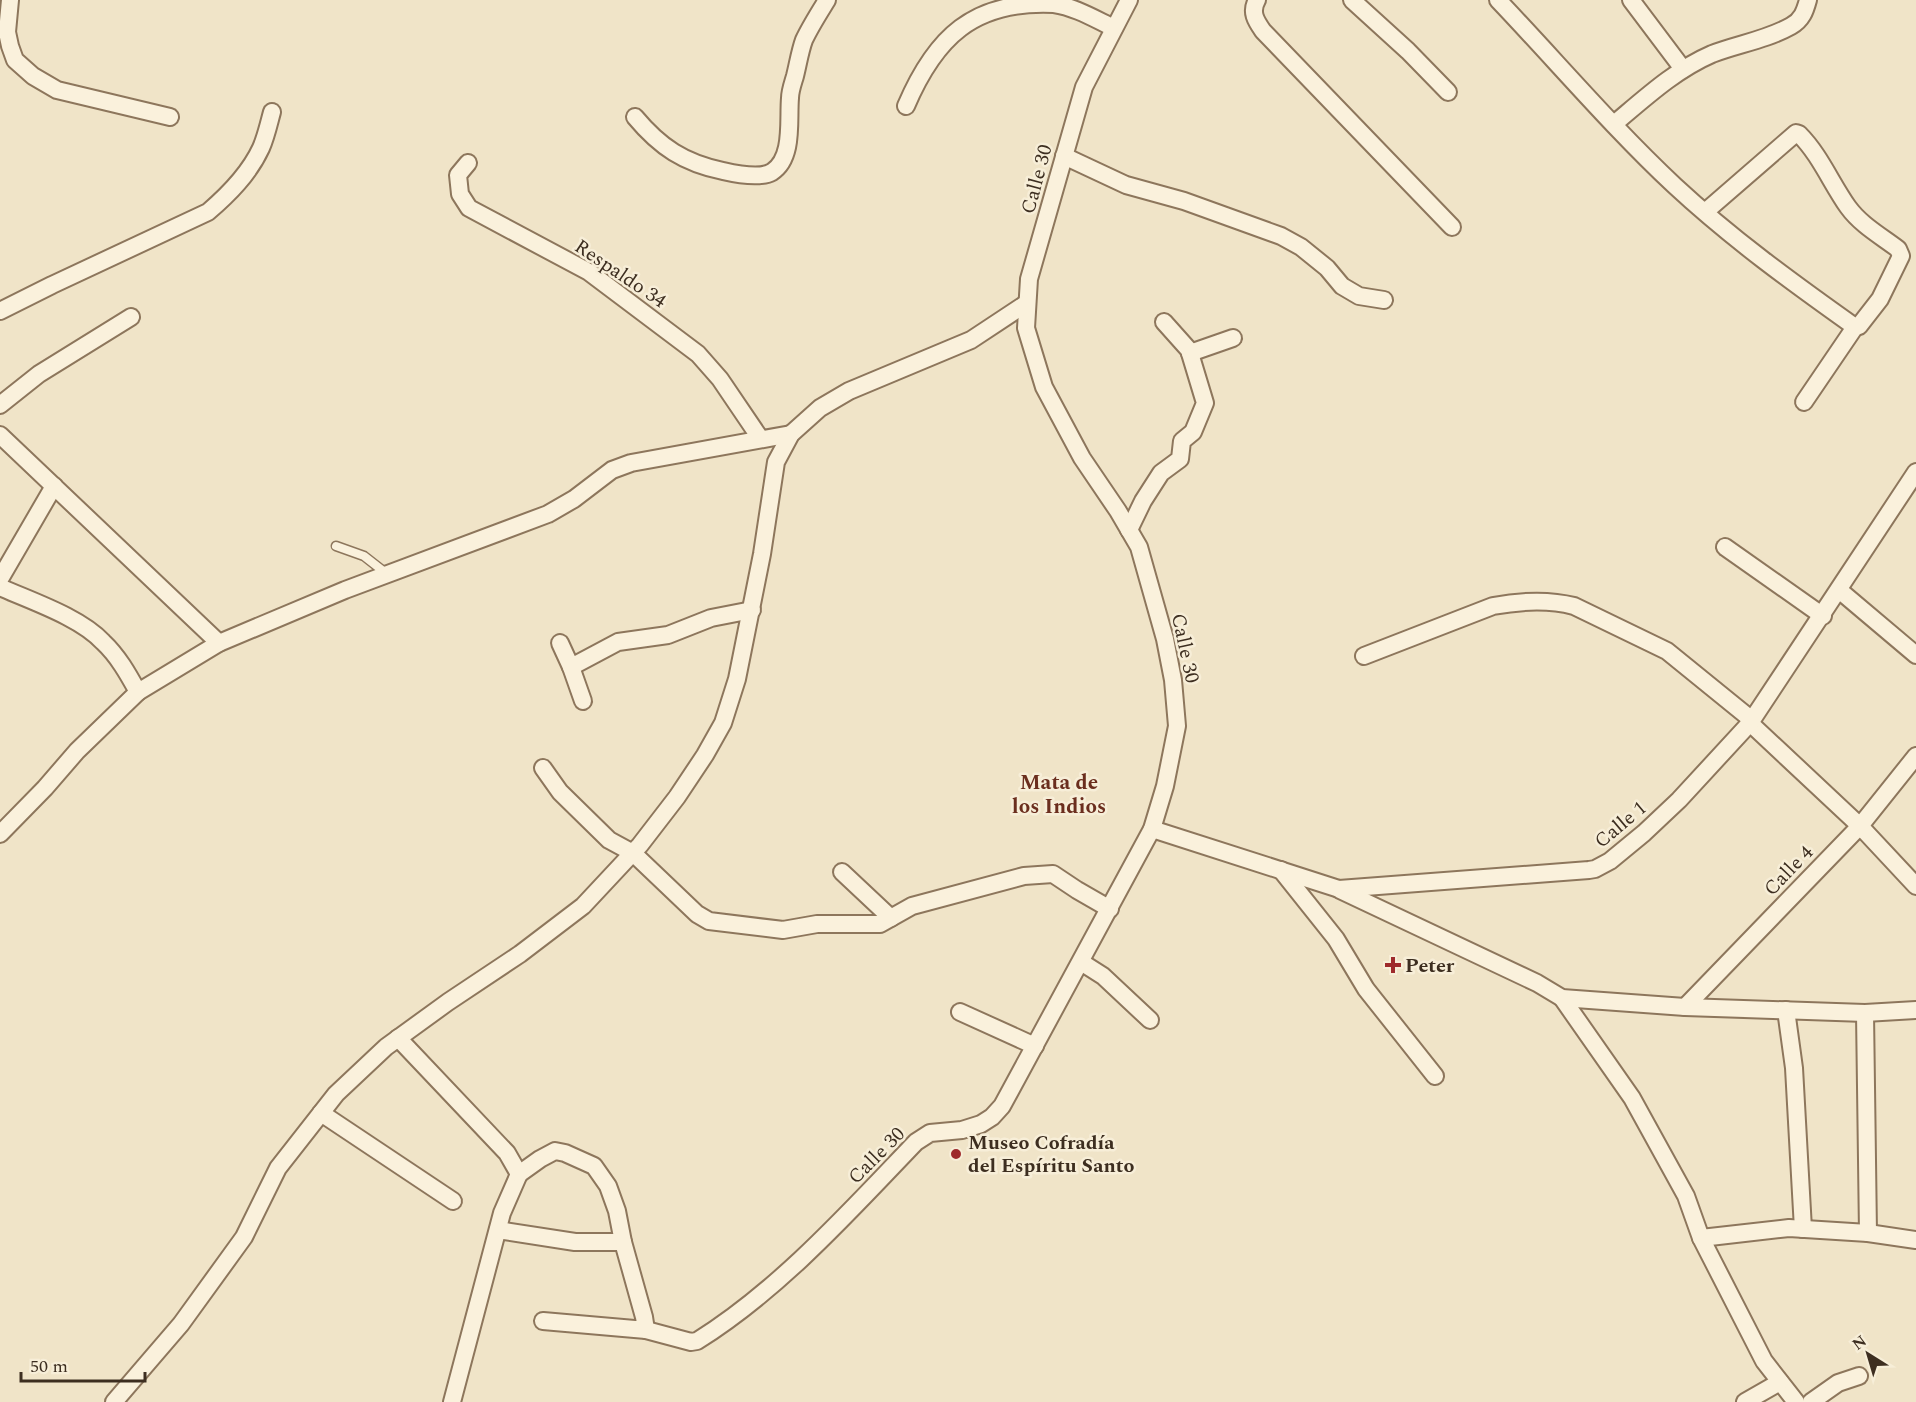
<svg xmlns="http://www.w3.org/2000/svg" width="1916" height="1402" viewBox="0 0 1916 1402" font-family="Spectral,serif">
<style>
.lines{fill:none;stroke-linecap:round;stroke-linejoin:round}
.service-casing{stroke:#8d765c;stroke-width:11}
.minor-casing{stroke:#8d765c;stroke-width:20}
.service{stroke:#faf1dc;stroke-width:8}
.minor{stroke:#faf1dc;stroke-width:16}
.poi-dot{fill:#9e2a2b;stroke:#f7eed8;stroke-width:2}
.labels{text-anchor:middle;stroke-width:5;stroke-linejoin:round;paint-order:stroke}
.street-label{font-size:20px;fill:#3d2e20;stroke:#f7eed8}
.poi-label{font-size:20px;font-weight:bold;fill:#3d2e20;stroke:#f7eed8;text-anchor:start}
.neighbourhood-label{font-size:21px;font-weight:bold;fill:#6b2e1e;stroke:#f7eed8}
</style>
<rect width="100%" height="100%" fill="#f0e4c8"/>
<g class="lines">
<g class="service-casing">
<polyline id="service" points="336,546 364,556 387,574"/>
</g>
<g class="minor-casing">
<g id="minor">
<polyline points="10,0 7,32 10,46 15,60 33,76 57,90 170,117"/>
<path d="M1257,0C1250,12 1256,21 1263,31L1452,227"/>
<polyline points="1352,0 1408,51 1448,92"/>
<path d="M1498,0C1557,62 1613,128 1675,186C1731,238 1793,283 1855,327L1859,326L1880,299L1901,256L1898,249C1881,236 1861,225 1848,207C1831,183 1820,155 1799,134L1796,133L1705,212"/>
<polyline points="1631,0 1683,69"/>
<path d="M906,106C935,38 973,0 1054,4C1075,7 1095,19 1114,28"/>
<path d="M635,117C660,147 684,163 723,171C736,174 760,179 772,172C794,158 788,120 790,98C790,91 793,83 795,76C798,64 800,51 804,40C810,27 819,13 827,0"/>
<path d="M1614,124C1645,98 1675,70 1712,54C1738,44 1766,40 1791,26C1802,20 1805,11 1808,0"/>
<polyline points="1064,156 1126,185 1184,201 1281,236 1301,247 1327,268 1342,286 1359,296 1384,300"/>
<polyline points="468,163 458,175 460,194 469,208 589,272 698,354 720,379 760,438"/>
<path d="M0,311L52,285L208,212C229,194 249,174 261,148C266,137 269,123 272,112"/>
<polyline points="1190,353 1233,338"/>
<polyline points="1804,402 1855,327"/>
<polyline points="0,405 39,374 131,317"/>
<polyline points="0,435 219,643"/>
<polyline points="1129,530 1143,501 1161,473 1180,459 1182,441 1193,432 1205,403 1189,350 1164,322"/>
<polyline points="1725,547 1823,616"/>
<polyline points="0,579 54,486"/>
<path d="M0,587C31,601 80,617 103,642C118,656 128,674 138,692L77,751L45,788L0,834"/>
<polyline points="1839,590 1916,655"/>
<polyline points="560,643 571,667 618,642 668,635 711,618 752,610"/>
<path d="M1364,656L1493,606C1520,601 1547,599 1574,606L1667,651L1752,720"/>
<polyline points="571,667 583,701"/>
<polyline points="138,692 219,643 345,590 548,514 574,499 612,470 631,463 791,434"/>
<polyline points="1750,723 1860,826 1916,886"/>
<polyline points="543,768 560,792 609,840 633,853 697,914 709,921 783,930 817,924 880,924 912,906 1024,876 1053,874 1077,890 1110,909"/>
<polyline points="1152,829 1339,889 1589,870 1595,869 1610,861 1644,833 1679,800 1750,723 1916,472"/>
<polyline points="1281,870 1336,939 1366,989 1435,1076"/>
<polyline points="842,872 891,918"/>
<polyline points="1340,890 1537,983 1562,998 1685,1007 1865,1013 1916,1010"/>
<polyline points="1081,962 1103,976 1150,1020"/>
<polyline points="1562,998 1632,1098 1686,1196 1701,1238 1764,1361 1796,1402"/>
<polyline points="1685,1007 1860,826 1916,756"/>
<polyline points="1786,1010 1794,1068 1803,1229"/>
<polyline points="960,1012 1035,1046"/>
<polyline points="1865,1013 1868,1233"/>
<polyline points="398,1038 507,1153 519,1174 502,1213 452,1402"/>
<polyline points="321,1113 453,1201"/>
<polyline points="498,1230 575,1242 623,1242 617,1211 608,1186 594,1166 565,1153 555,1151 540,1159 519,1174"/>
<polyline points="1701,1238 1789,1228 1868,1233 1916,1240"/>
<polyline points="543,1321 646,1330 644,1317 623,1242"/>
<path d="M646,1330L691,1342L697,1341C779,1290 849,1212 916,1142L930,1133L962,1130L981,1124L992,1117L1002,1106L1152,829L1165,786L1177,726L1173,680L1165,639L1139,547L1118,511L1082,458L1044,387L1026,328L1029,279L1084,87L1129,0"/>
<polyline points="114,1402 181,1324 244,1237 278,1168 336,1094 386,1047 448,1002 520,954 583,906 640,845 677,797 705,755 723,723 737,679 762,554 776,462 791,434 820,408 849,391 971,340 1027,303"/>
<polyline points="1745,1402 1780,1382"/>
<polyline points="1811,1402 1838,1383 1859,1376"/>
</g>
</g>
<use href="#service" class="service"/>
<use href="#minor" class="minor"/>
</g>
<g class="poi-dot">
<path d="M1390 956h6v6h6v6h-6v6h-6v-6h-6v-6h6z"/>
<circle cx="956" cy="1154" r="6"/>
</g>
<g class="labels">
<g class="street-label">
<text transform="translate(1036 179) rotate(-75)" y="7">Calle 30</text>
<text transform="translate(621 273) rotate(34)" y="7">Respaldo 34</text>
<text transform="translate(1186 648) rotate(78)" y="7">Calle 30</text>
<text transform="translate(1620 824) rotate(-40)" y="7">Calle 1</text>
<text transform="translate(1788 870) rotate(-46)" y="7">Calle 4</text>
<text transform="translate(876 1155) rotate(-45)" y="7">Calle 30</text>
</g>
<g class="poi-label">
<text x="1405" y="972">Peter</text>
<text x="968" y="1149">Museo Cofradía<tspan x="968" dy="23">del Espíritu Santo</tspan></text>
</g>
<g class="neighbourhood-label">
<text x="1059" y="789">Mata de<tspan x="1059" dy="24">los Indios</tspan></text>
</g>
</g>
<g transform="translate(1868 1354) rotate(323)" stroke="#f7eed8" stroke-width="4.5" paint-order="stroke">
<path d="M0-4.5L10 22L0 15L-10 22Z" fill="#3d2e20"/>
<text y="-9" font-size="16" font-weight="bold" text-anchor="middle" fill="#3d2e20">N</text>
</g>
<path d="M21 1372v9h124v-9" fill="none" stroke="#3d2e20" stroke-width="3"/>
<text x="30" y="1372" font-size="18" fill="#3d2e20" stroke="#f7eed8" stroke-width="4.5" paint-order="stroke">50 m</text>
</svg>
